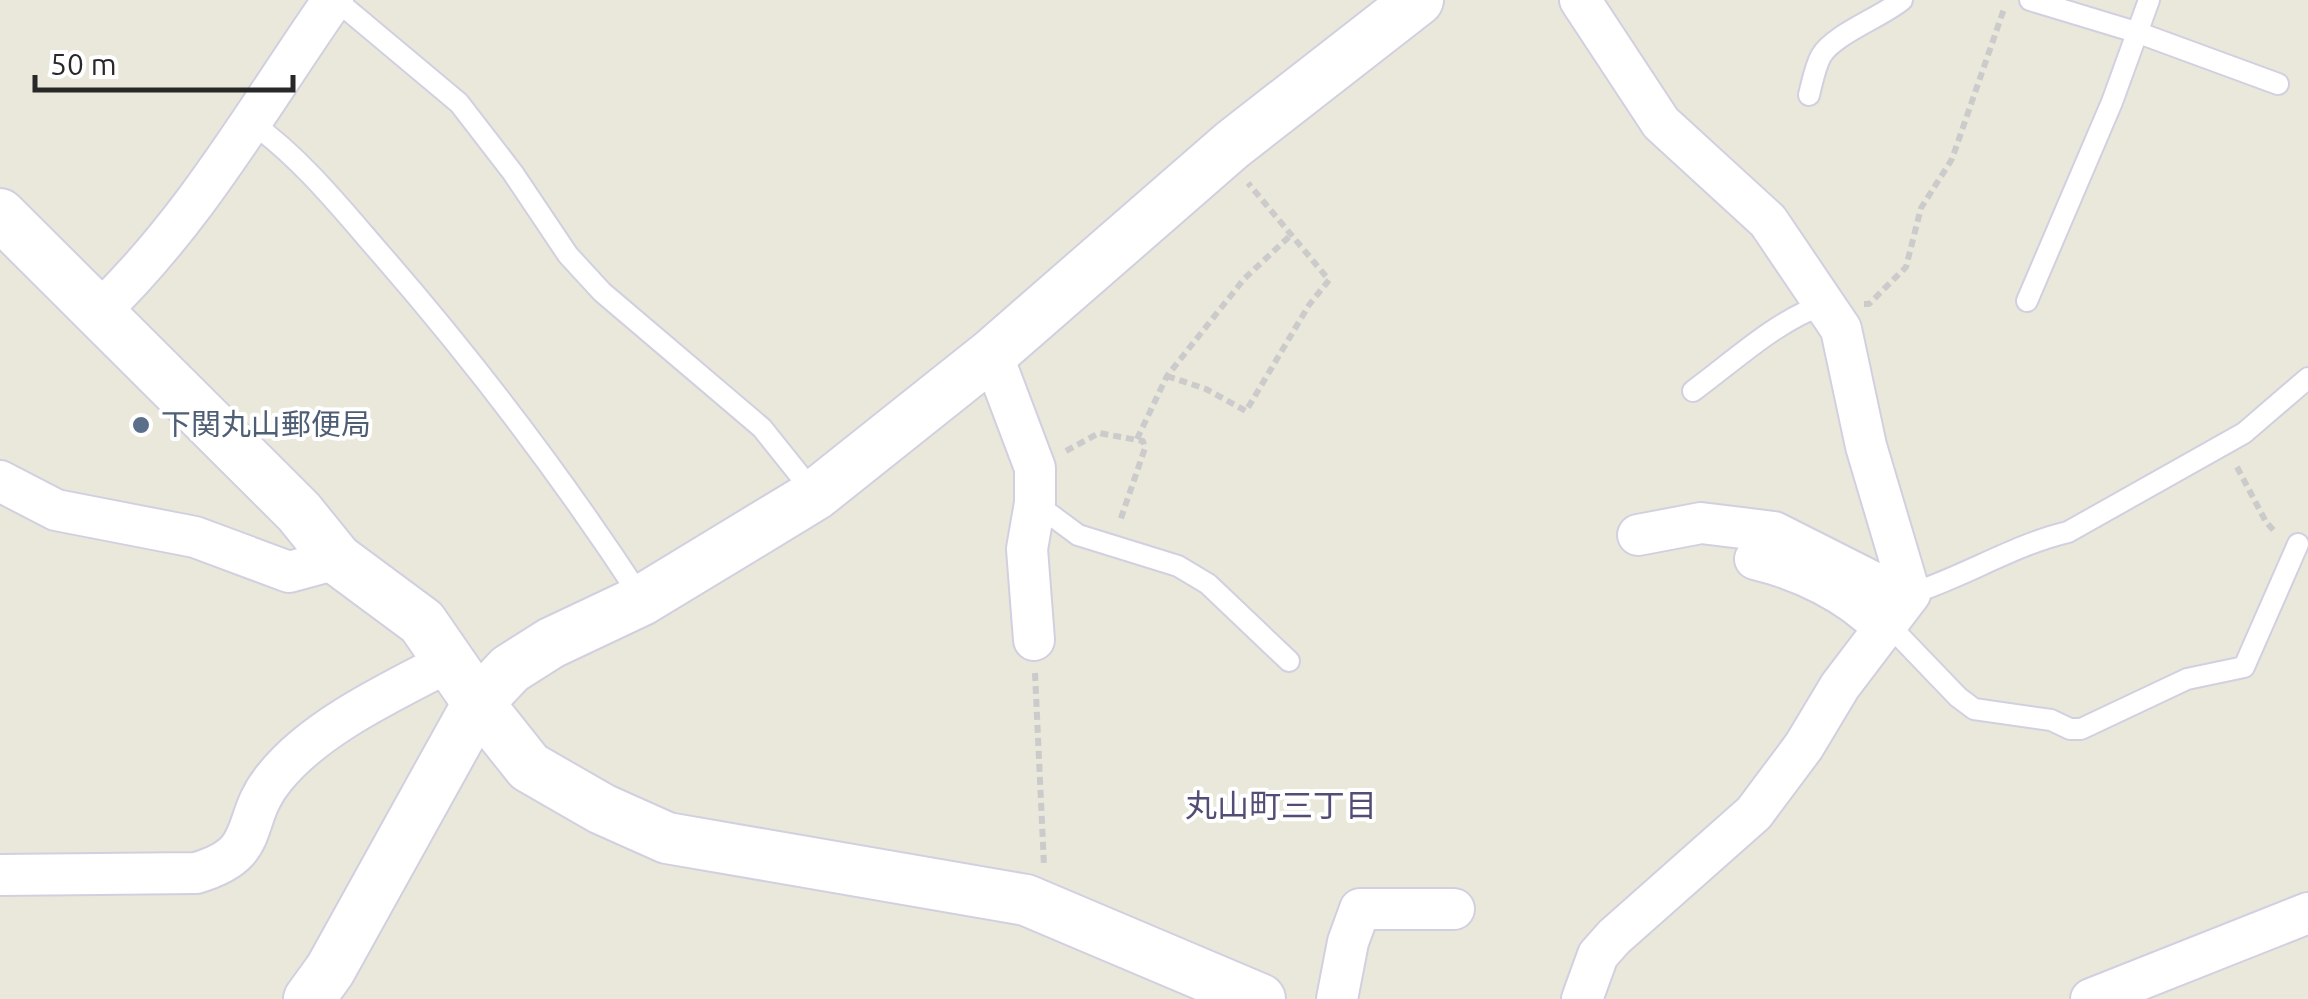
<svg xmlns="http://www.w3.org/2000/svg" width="2308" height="999" viewBox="0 0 2308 999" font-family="Ubuntu,'Noto Sans JP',sans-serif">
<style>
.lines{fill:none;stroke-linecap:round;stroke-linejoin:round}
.service-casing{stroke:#d2d0e0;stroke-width:24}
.minor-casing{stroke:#d2d0e0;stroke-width:44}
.tertiary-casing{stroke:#d2d0e0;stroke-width:54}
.path{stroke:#cbcbcb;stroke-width:6;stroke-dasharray:8 5;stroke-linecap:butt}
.service{stroke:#fff;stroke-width:20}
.minor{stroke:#fff;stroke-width:40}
.tertiary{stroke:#fff;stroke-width:50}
.service-dot{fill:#5c6f8a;stroke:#fff;stroke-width:4}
.labels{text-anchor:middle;stroke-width:8;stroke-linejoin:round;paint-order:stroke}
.service-label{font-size:30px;fill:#4e5e75;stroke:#fff;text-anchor:start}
.neighbourhood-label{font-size:32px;fill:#534c74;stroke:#fff}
</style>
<rect width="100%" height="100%" fill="#e9e8da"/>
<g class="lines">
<g class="service-casing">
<g id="service">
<polyline points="336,0 459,103 513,173 568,255 602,292 762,428 814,493"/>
<polyline points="2030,0 2139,33 2278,84"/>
<path d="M1809,95C1812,83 1815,67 1821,56C1834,34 1882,17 1902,0"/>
<path d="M252,123C301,158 341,208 380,253C475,362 563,478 642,599"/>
<polyline points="2027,301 2112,102 2149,0"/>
<path d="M1693,391C1734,361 1777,320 1825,304"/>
<polyline points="1035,503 1078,535 1178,566 1208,584 1289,661"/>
<path d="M1910,594C1964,577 2013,545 2068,532L2244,433L2308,378"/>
<polyline points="1886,622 1958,697 1974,709 2051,720 2070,729 2081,729 2187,679 2244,667 2298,544"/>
</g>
</g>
<g class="minor-casing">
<g id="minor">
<polyline points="1580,0 1661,123 1768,221 1841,329 1866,446 1910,594 1840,686 1804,746 1754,813 1614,937 1598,955 1582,999"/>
<path d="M99,312C195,220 257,109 333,0"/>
<polyline points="992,354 1035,468 1035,503 1027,549 1034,640"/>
<polyline points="0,481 56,510 195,537 289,572 337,559"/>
<polyline points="1638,535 1701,523 1774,532 1875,583 1901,603"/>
<path d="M1755,559C1801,570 1849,593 1882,627"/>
<path d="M0,875L196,873C265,853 238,821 275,777C316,726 393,691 450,661"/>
<polyline points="1337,999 1348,942 1360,909 1454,909"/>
<polyline points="2091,999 2308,913"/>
</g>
</g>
<g class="tertiary-casing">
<g id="tertiary">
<polyline points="0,214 299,512 337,559 422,622 478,703 529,767 602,809 667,838 1026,900 1260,999"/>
<polyline points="309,999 330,970 478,703 510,669 551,643 642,600 815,495 992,354 1232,145 1418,0"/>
</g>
</g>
<g class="path">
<polyline points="1864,304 1869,304 1906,267 1921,208 1952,159 2005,6"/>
<polyline points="1167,376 1206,389 1246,411 1309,305 1329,280 1248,183"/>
<polyline points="1137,439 1167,376 1244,279 1292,234"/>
<polyline points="1066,451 1099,433 1143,441 1145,448 1120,521"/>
<polyline points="2237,467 2266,522 2276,533"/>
<polyline points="1035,673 1044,866"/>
</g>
<use href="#service" class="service"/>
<use href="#minor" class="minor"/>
<use href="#tertiary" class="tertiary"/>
</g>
<circle class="service-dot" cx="141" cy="425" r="10"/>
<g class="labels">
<g class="service-label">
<text x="161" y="435">下関丸山郵便局</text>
</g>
<g class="neighbourhood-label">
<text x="1281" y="817">丸山町三丁目</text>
</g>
</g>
<path d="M35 75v15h258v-15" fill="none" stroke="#282828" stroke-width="5"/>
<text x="50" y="75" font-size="30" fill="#282828" stroke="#ffffff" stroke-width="8" paint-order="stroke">50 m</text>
</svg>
